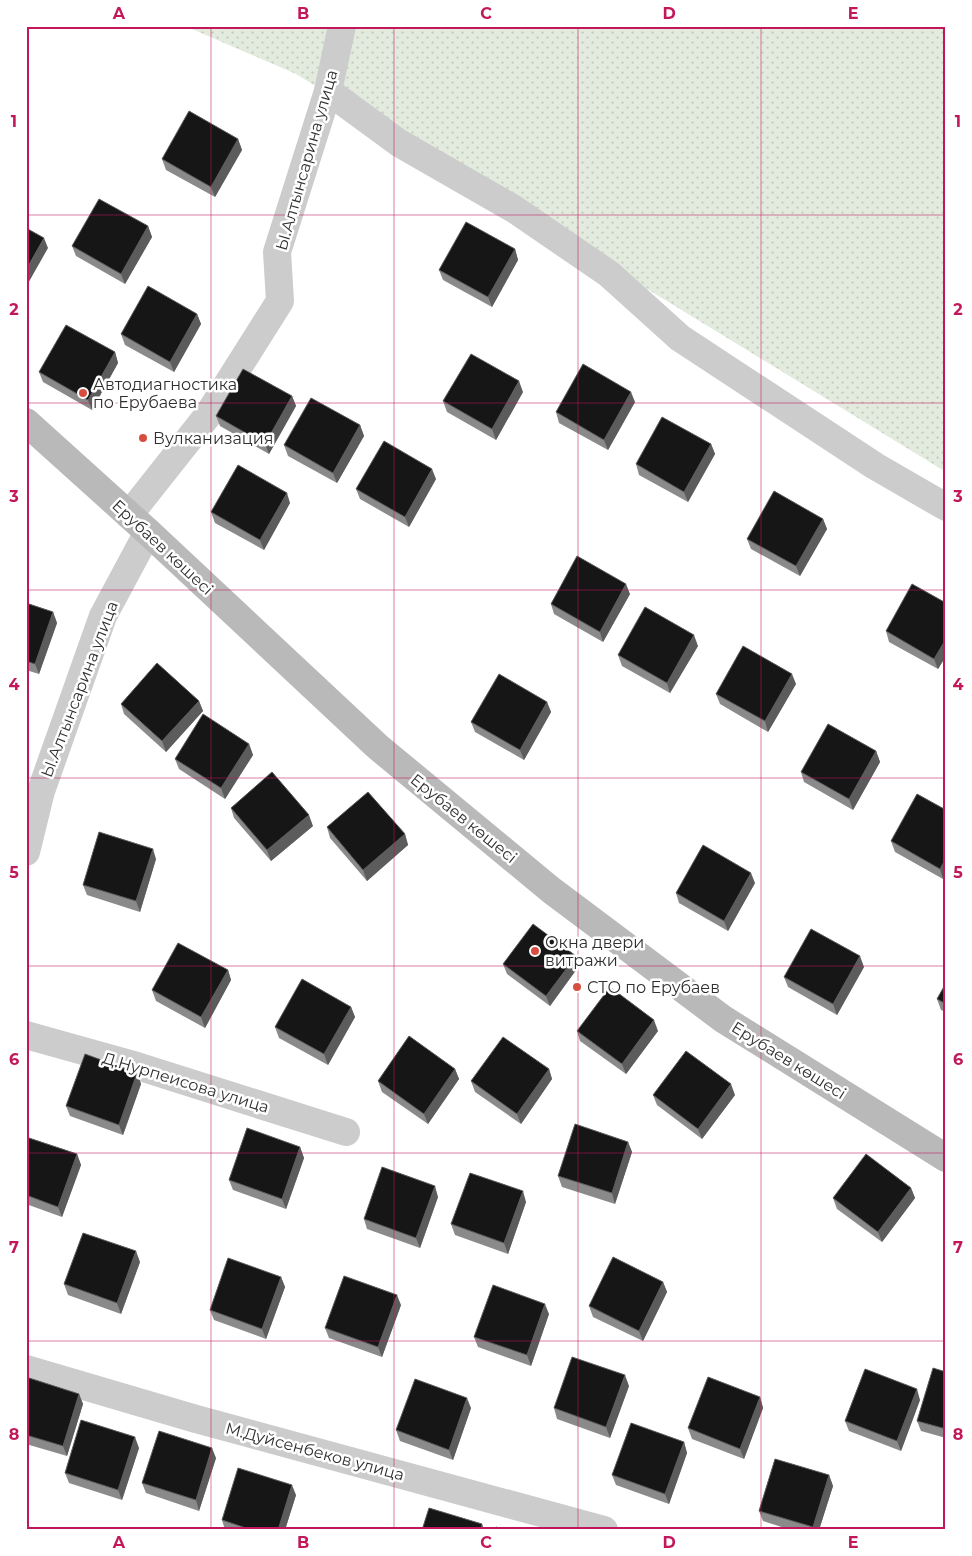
<svg xmlns="http://www.w3.org/2000/svg" width="972" height="1556" viewBox="0 0 972 1556" font-family="Montserrat,sans-serif">
<style>
.green{fill:url(#green-dots)}
.lines{fill:none;stroke-linecap:round;stroke-linejoin:round}
.minor{stroke:#ccc;stroke-width:28}
.secondary{stroke:#b9b9b9;stroke-width:28}
.wall{fill:#8a8a8a}
.shaded-wall{fill:#5c5c5c}
.building{fill:#161616;stroke:#5c5c5c}
.grid{fill:none;stroke:#c2185b;stroke-width:1;stroke-opacity:0.55}
.poi-dot{fill:#d74e3f;stroke:#fff;stroke-width:2}
.labels{text-anchor:middle;stroke-width:5;stroke-linejoin:round;paint-order:stroke}
.street-label{font-size:16px;fill:#2f2f2f;stroke:#fff}
.poi-label{font-size:16px;fill:#2f2f2f;stroke:#fff;text-anchor:start}
.neatline{fill:none;stroke:#c2185b;stroke-width:2}
.grid-label{font-size:16px;text-anchor:middle;font-weight:bold;fill:#c2185b}
</style>
<defs>
<pattern id="green-dots" width="8" height="8" patternUnits="userSpaceOnUse" patternTransform="scale(1.25)"><rect width="8" height="8" fill="#e2ebde"/><path d="M2 2h.1M6 6h.1" fill="none" stroke="#c2cabf" stroke-width="1.8" stroke-linecap="round"/></pattern>
</defs>
<rect width="100%" height="100%" fill="#fff"/>
<polygon class="green" points="185,26 946,26 946,472 296,74"/>
<g class="lines">
<g class="minor">
<polyline points="328,91 399,143 514,209 609,274 680,338 875,466 946,507"/>
<polyline points="129,515 208,415 280,301 277,252 328,91 342,26"/>
<polyline points="26,852 41,791 103,616 148,532"/>
<polyline points="26,1035 137,1066 346,1132"/>
<polyline points="26,1369 196,1419 604,1530"/>
</g>
<polyline class="secondary" points="26,422 148,532 378,747 551,890 723,1019 946,1158"/>
</g>
<g class="wall">
<polygon points="238,139 242,150 215,197 166,170 162,159"/>
<polygon points="148,226 152,237 125,284 76,256 72,246"/>
<polygon points="515,249 518,260 492,307 443,280 439,270"/>
<polygon points="197,314 201,324 174,372 125,345 121,334"/>
<polygon points="115,352 118,363 92,410 43,382 39,372"/>
<polygon points="523,392 496,440 447,412 443,401"/>
<polygon points="292,396 296,406 269,454 220,426 216,416"/>
<polygon points="635,402 608,450 559,423 556,412"/>
<polygon points="360,425 364,436 337,483 288,456 284,445"/>
<polygon points="711,444 715,454 688,502 639,475 636,464"/>
<polygon points="436,479 409,527 360,499 356,489"/>
<polygon points="290,503 264,550 215,523 211,512"/>
<polygon points="823,519 827,529 800,576 751,549 747,539"/>
<polygon points="630,594 603,642 554,614 551,604"/>
<polygon points="26,603 53,612 57,623 39,674 26,670"/>
<polygon points="946,603 946,656 938,669 889,642 886,631"/>
<polygon points="698,646 670,693 622,666 618,655"/>
<polygon points="796,684 768,732 720,704 716,694"/>
<polygon points="199,701 203,711 166,752 124,714 121,704"/>
<polygon points="547,702 551,712 524,760 475,732 471,722"/>
<polygon points="249,744 253,755 225,799 179,769 175,759"/>
<polygon points="876,751 880,762 853,810 804,782 801,772"/>
<polygon points="231,808 313,826 271,861 234,818"/>
<polygon points="946,810 946,875 943,879 895,852 891,841"/>
<polygon points="327,827 405,834 408,845 367,881 330,838"/>
<polygon points="156,859 140,912 87,895 83,885"/>
<polygon points="755,883 728,931 679,903 676,893"/>
<polygon points="576,956 579,966 550,1006 507,974 503,964"/>
<polygon points="864,967 837,1015 788,987 784,977"/>
<polygon points="228,970 231,980 205,1028 156,1001 152,990"/>
<polygon points="946,983 946,1012 941,1010 937,999"/>
<polygon points="351,1007 355,1017 328,1065 279,1038 275,1027"/>
<polygon points="577,1031 658,1031 626,1074 580,1041"/>
<polygon points="455,1069 459,1079 428,1124 382,1092 378,1081"/>
<polygon points="549,1069 552,1079 521,1124 475,1092 471,1081"/>
<polygon points="137,1073 141,1084 123,1135 70,1116 66,1106"/>
<polygon points="653,1095 735,1095 702,1139 657,1105"/>
<polygon points="26,1137 77,1154 81,1165 62,1217 26,1204"/>
<polygon points="628,1142 632,1152 615,1204 562,1187 558,1176"/>
<polygon points="300,1147 304,1158 286,1209 233,1190 229,1180"/>
<polygon points="911,1188 915,1198 882,1242 837,1209 833,1198"/>
<polygon points="438,1197 420,1248 367,1229 364,1219"/>
<polygon points="526,1202 508,1254 455,1235 451,1224"/>
<polygon points="140,1262 121,1314 68,1295 64,1284"/>
<polygon points="281,1277 285,1287 266,1339 214,1320 210,1310"/>
<polygon points="663,1282 667,1292 643,1341 593,1317 589,1306"/>
<polygon points="401,1305 382,1357 329,1338 325,1328"/>
<polygon points="549,1314 531,1366 478,1347 474,1337"/>
<polygon points="946,1372 946,1438 921,1431 917,1421"/>
<polygon points="26,1377 79,1394 83,1404 67,1456 26,1444"/>
<polygon points="629,1386 610,1438 557,1419 554,1408"/>
<polygon points="760,1397 763,1408 744,1459 692,1439 688,1428"/>
<polygon points="920,1400 901,1451 849,1431 845,1421"/>
<polygon points="471,1408 453,1460 400,1441 396,1430"/>
<polygon points="684,1442 687,1453 669,1504 616,1485 612,1475"/>
<polygon points="139,1448 122,1500 69,1483 65,1473"/>
<polygon points="216,1458 199,1511 146,1493 142,1483"/>
<polygon points="829,1475 833,1486 819,1530 791,1530 763,1521 759,1511"/>
<polygon points="296,1495 285,1530 225,1530 222,1520"/>
</g>
<g class="shaded-wall">
<polygon points="238,139 242,150 215,197 211,187"/>
<polygon points="148,226 152,237 125,284 121,274"/>
<polygon points="44,238 48,248 26,287 26,270"/>
<polygon points="515,249 518,260 492,307 488,297"/>
<polygon points="197,314 201,324 174,372 170,362"/>
<polygon points="115,352 118,363 92,410 88,400"/>
<polygon points="519,381 523,392 496,440 492,429"/>
<polygon points="631,392 635,402 608,450 604,440"/>
<polygon points="292,396 296,406 269,454 265,444"/>
<polygon points="360,425 364,436 337,483 333,473"/>
<polygon points="711,444 715,454 688,502 684,492"/>
<polygon points="432,469 436,479 409,527 405,517"/>
<polygon points="287,493 290,503 264,550 260,540"/>
<polygon points="823,519 827,529 800,576 796,566"/>
<polygon points="26,534 29,543 26,552"/>
<polygon points="626,584 630,594 603,642 600,632"/>
<polygon points="53,612 57,623 39,674 35,664"/>
<polygon points="694,635 698,646 670,693 667,683"/>
<polygon points="946,639 946,656 938,669 934,659"/>
<polygon points="792,674 796,684 768,732 765,721"/>
<polygon points="199,701 203,711 166,752 162,741"/>
<polygon points="547,702 551,712 524,760 520,750"/>
<polygon points="249,744 253,755 225,799 221,788"/>
<polygon points="876,751 880,762 853,810 849,799"/>
<polygon points="309,815 313,826 271,861 267,850"/>
<polygon points="405,834 408,845 367,881 363,870"/>
<polygon points="153,849 156,859 140,912 136,901"/>
<polygon points="946,858 946,875 943,879 940,869"/>
<polygon points="751,873 755,883 728,931 724,921"/>
<polygon points="576,956 579,966 550,1006 546,996"/>
<polygon points="860,956 864,967 837,1015 833,1004"/>
<polygon points="228,970 231,980 205,1028 201,1017"/>
<polygon points="351,1007 355,1017 328,1065 324,1054"/>
<polygon points="654,1020 658,1031 626,1074 622,1064"/>
<polygon points="455,1069 459,1079 428,1124 424,1114"/>
<polygon points="549,1069 552,1079 521,1124 517,1114"/>
<polygon points="137,1073 141,1084 123,1135 119,1125"/>
<polygon points="731,1084 735,1095 702,1139 698,1129"/>
<polygon points="628,1142 632,1152 615,1204 612,1193"/>
<polygon points="300,1147 304,1158 286,1209 282,1199"/>
<polygon points="77,1154 81,1165 62,1217 58,1207"/>
<polygon points="435,1186 438,1197 420,1248 416,1238"/>
<polygon points="911,1188 915,1198 882,1242 878,1232"/>
<polygon points="523,1191 526,1202 508,1254 504,1243"/>
<polygon points="136,1251 140,1262 121,1314 117,1303"/>
<polygon points="281,1277 285,1287 266,1339 262,1329"/>
<polygon points="663,1282 667,1292 643,1341 639,1331"/>
<polygon points="397,1295 401,1305 382,1357 378,1347"/>
<polygon points="545,1304 549,1314 531,1366 527,1355"/>
<polygon points="625,1375 629,1386 610,1438 606,1427"/>
<polygon points="917,1389 920,1400 901,1451 897,1441"/>
<polygon points="79,1394 83,1404 67,1456 63,1446"/>
<polygon points="760,1397 763,1408 744,1459 740,1449"/>
<polygon points="467,1398 471,1408 453,1460 449,1450"/>
<polygon points="135,1437 139,1448 122,1500 118,1490"/>
<polygon points="684,1442 687,1453 669,1504 665,1494"/>
<polygon points="212,1448 216,1458 199,1511 196,1500"/>
<polygon points="829,1475 833,1486 819,1530 814,1530 813,1527"/>
<polygon points="292,1485 296,1495 285,1530 278,1530"/>
<polygon points="482,1524 484,1530 481,1530"/>
</g>
<g class="building">
<polygon points="189,111 238,139 211,187 162,159"/>
<polygon points="99,199 148,226 121,274 72,246"/>
<polygon points="466,222 515,249 488,297 439,270"/>
<polygon points="26,228 44,238 26,270"/>
<polygon points="148,286 197,314 170,362 121,334"/>
<polygon points="66,325 115,352 88,400 39,372"/>
<polygon points="471,354 519,381 492,429 443,401"/>
<polygon points="583,364 631,392 604,440 556,412"/>
<polygon points="243,369 292,396 265,444 216,416"/>
<polygon points="311,398 360,425 333,473 284,445"/>
<polygon points="662,417 711,444 684,492 636,464"/>
<polygon points="384,441 432,469 405,517 356,489"/>
<polygon points="238,465 287,493 260,540 211,512"/>
<polygon points="774,491 823,519 796,566 747,539"/>
<polygon points="577,556 626,584 600,632 551,604"/>
<polygon points="912,584 946,603 946,639 934,659 886,631"/>
<polygon points="26,603 53,612 35,664 26,661"/>
<polygon points="645,607 694,635 667,683 618,655"/>
<polygon points="743,646 792,674 765,721 716,694"/>
<polygon points="157,663 199,701 162,741 121,704"/>
<polygon points="499,674 547,702 520,750 471,722"/>
<polygon points="203,714 249,744 221,788 175,759"/>
<polygon points="828,724 876,751 849,799 801,772"/>
<polygon points="272,772 309,815 267,850 231,808"/>
<polygon points="368,792 405,834 363,870 327,827"/>
<polygon points="917,794 946,810 946,858 940,869 891,841"/>
<polygon points="99,832 153,849 136,901 83,885"/>
<polygon points="703,845 751,873 724,921 676,893"/>
<polygon points="533,924 576,956 546,996 503,964"/>
<polygon points="811,929 860,956 833,1004 784,977"/>
<polygon points="178,943 228,970 201,1017 152,990"/>
<polygon points="302,979 351,1007 324,1054 275,1027"/>
<polygon points="946,983 946,1004 937,999"/>
<polygon points="610,987 654,1020 622,1064 577,1031"/>
<polygon points="409,1036 455,1069 424,1114 378,1081"/>
<polygon points="503,1037 549,1069 517,1114 471,1081"/>
<polygon points="686,1051 731,1084 698,1129 653,1095"/>
<polygon points="85,1054 137,1073 119,1125 66,1106"/>
<polygon points="575,1124 628,1142 612,1193 558,1176"/>
<polygon points="247,1128 300,1147 282,1199 229,1180"/>
<polygon points="26,1137 77,1154 58,1207 26,1195"/>
<polygon points="866,1154 911,1188 878,1232 833,1198"/>
<polygon points="382,1167 435,1186 416,1238 364,1219"/>
<polygon points="470,1173 523,1191 504,1243 451,1224"/>
<polygon points="83,1233 136,1251 117,1303 64,1284"/>
<polygon points="613,1257 663,1282 639,1331 589,1306"/>
<polygon points="228,1258 281,1277 262,1329 210,1310"/>
<polygon points="344,1276 397,1295 378,1347 325,1328"/>
<polygon points="493,1285 545,1304 527,1355 474,1337"/>
<polygon points="572,1357 625,1375 606,1427 554,1408"/>
<polygon points="933,1368 946,1372 946,1429 917,1421"/>
<polygon points="865,1369 917,1389 897,1441 845,1421"/>
<polygon points="26,1377 79,1394 63,1446 26,1435"/>
<polygon points="708,1377 760,1397 740,1449 688,1428"/>
<polygon points="415,1379 467,1398 449,1450 396,1430"/>
<polygon points="81,1420 135,1437 118,1490 65,1473"/>
<polygon points="631,1423 684,1442 665,1494 612,1475"/>
<polygon points="159,1431 212,1448 196,1500 142,1483"/>
<polygon points="775,1459 829,1475 813,1527 759,1511"/>
<polygon points="238,1468 292,1485 278,1530 252,1530 222,1520"/>
<polygon points="429,1508 482,1524 481,1530 422,1530"/>
<polygon points="496,1527 505,1530 495,1530"/>
</g>
<path class="grid" d="M211,26V1530M394,26V1530M578,26V1530M761,26V1530M26,215H946M26,403H946M26,590H946M26,778H946M26,966H946M26,1153H946M26,1341H946"/>
<g class="poi-dot">
<circle cx="83" cy="393" r="5"/>
<circle cx="143" cy="438" r="5"/>
<circle cx="535" cy="951" r="5"/>
<circle cx="577" cy="987" r="5"/>
</g>
<g class="labels">
<g class="street-label">
<text transform="translate(306 160) rotate(-74)" y="6">Ы.Алтынсарина улица</text>
<text transform="translate(163 547) rotate(43)" y="6">Ерубаев көшесі</text>
<text transform="translate(79 689) rotate(-69)" y="6">Ы.Алтынсарина улица</text>
<text transform="translate(464 818) rotate(39)" y="6">Ерубаев көшесі</text>
<text transform="translate(789 1060) rotate(32)" y="6">Ерубаев көшесі</text>
<text transform="translate(186 1082) rotate(17)" y="6">Д.Нурпеисова улица</text>
<text transform="translate(315 1451) rotate(15)" y="6">М.Дуйсенбеков улица</text>
</g>
<g class="poi-label">
<text x="93" y="390">Автодиагностика<tspan x="93" dy="18">по Ерубаева</tspan></text>
<text x="153" y="444">Вулканизация</text>
<text x="545" y="948">Окна двери<tspan x="545" dy="18">витражи</tspan></text>
<text x="587" y="993">СТО по Ерубаев</text>
</g>
</g>
<rect width="972" height="1556" fill="none" stroke="#ffffff" stroke-width="55"/>
<rect x="28" y="28" width="916" height="1500" class="neatline"/>
<g class="grid-label">
<text x="119" y="19">A</text>
<text x="303" y="19">B</text>
<text x="486" y="19">C</text>
<text x="669" y="19">D</text>
<text x="853" y="19">E</text>
<text x="14" y="127">1</text>
<text x="958" y="127">1</text>
<text x="14" y="315">2</text>
<text x="958" y="315">2</text>
<text x="14" y="502">3</text>
<text x="958" y="502">3</text>
<text x="14" y="690">4</text>
<text x="958" y="690">4</text>
<text x="14" y="878">5</text>
<text x="958" y="878">5</text>
<text x="14" y="1065">6</text>
<text x="958" y="1065">6</text>
<text x="14" y="1253">7</text>
<text x="958" y="1253">7</text>
<text x="14" y="1440">8</text>
<text x="958" y="1440">8</text>
<text x="119" y="1548">A</text>
<text x="303" y="1548">B</text>
<text x="486" y="1548">C</text>
<text x="669" y="1548">D</text>
<text x="853" y="1548">E</text>
</g>
</svg>
